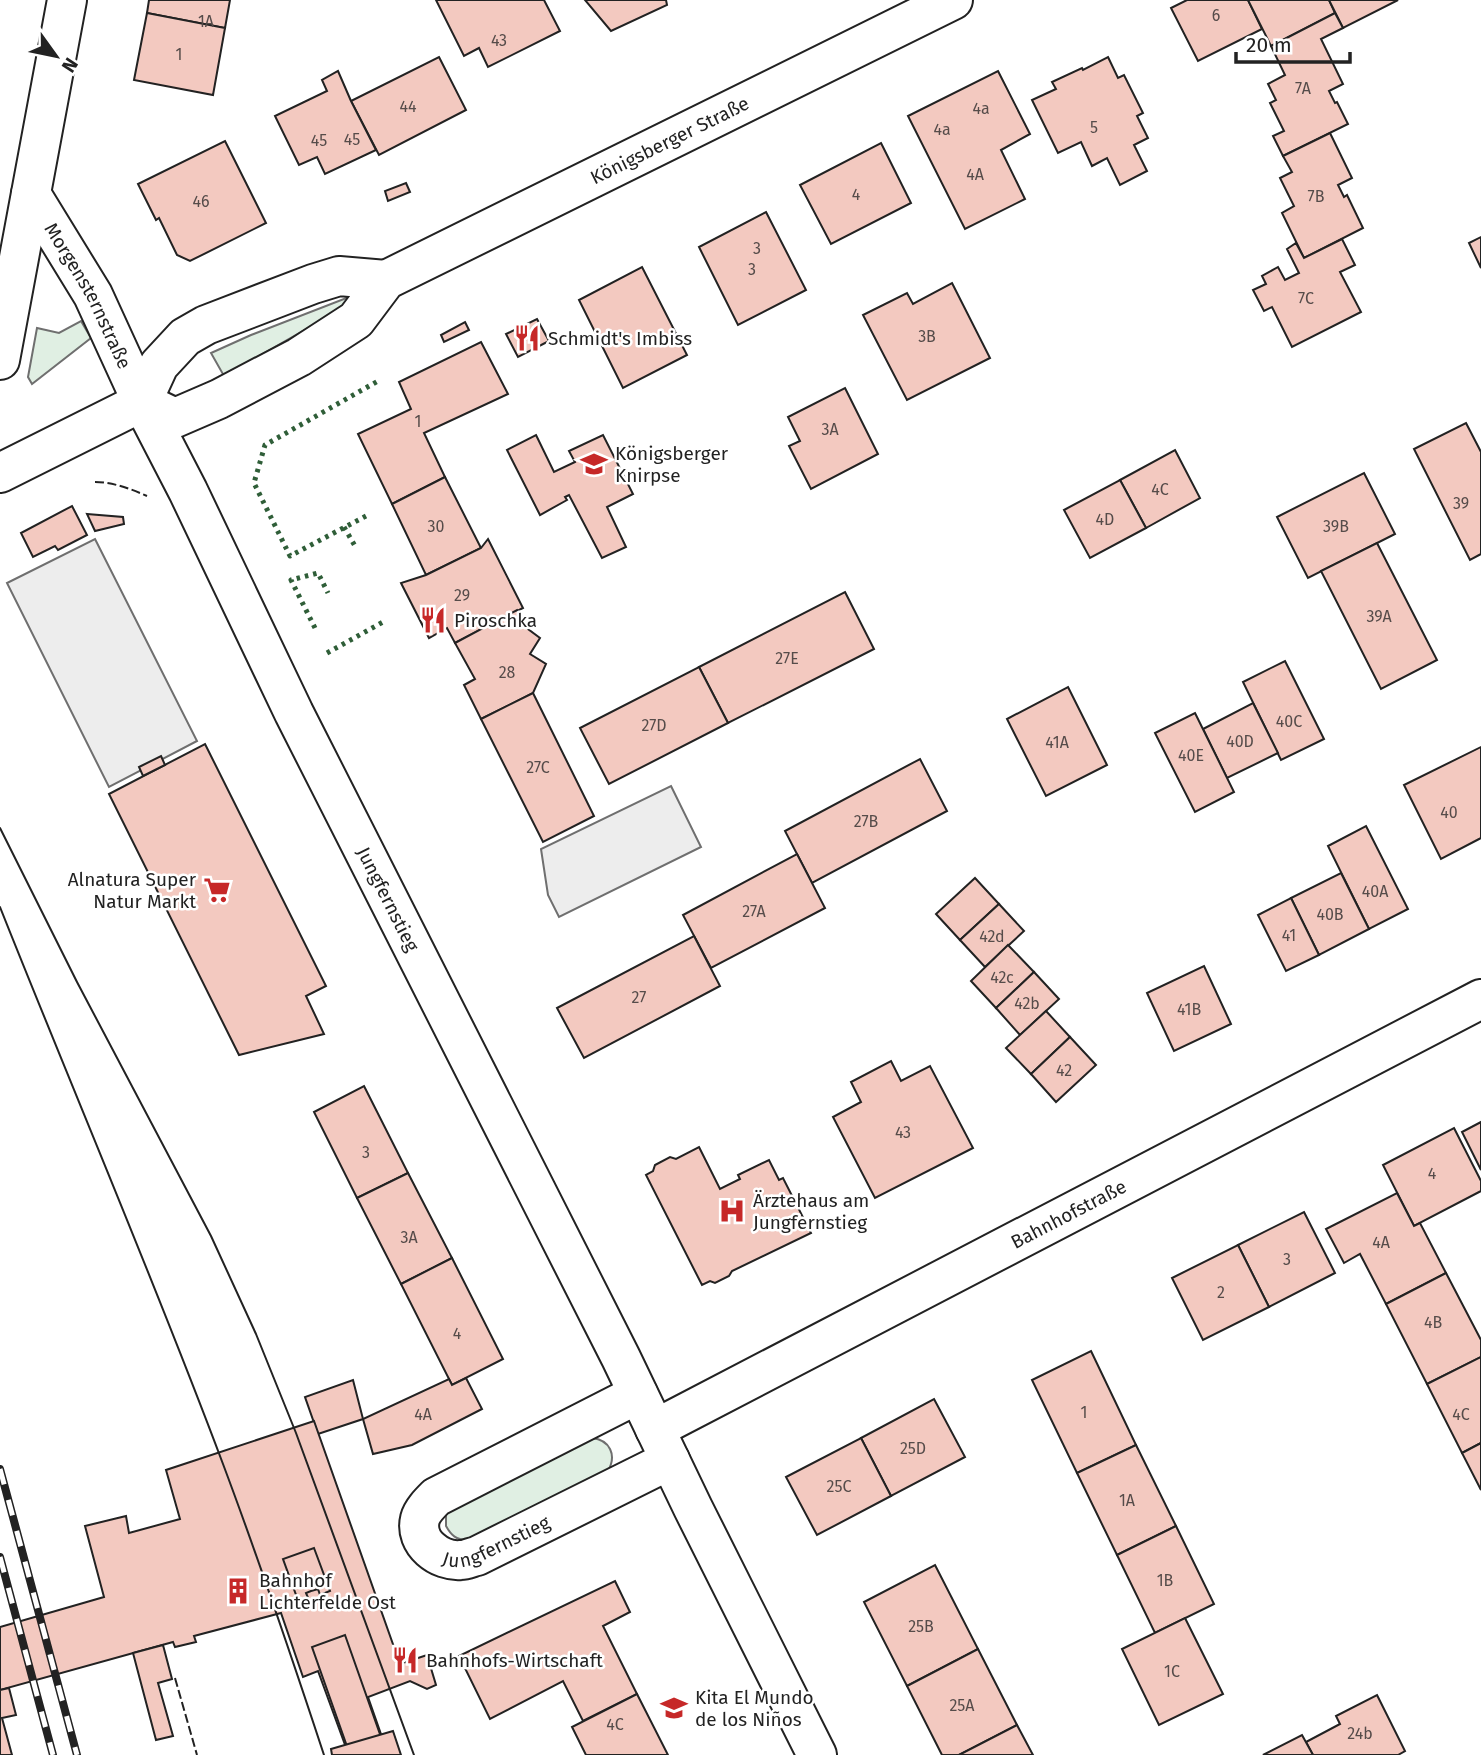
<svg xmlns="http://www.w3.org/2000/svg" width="1481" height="1755" viewBox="0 0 1481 1755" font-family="'Fira Sans',sans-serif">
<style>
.green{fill:#e0efe3;stroke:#6f6f6f;stroke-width:2}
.parking{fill:#ededed;stroke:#6f6f6f;stroke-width:2}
.building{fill:#f3c9c0;stroke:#222;stroke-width:2}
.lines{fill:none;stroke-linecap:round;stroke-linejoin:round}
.minor-casing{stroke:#222;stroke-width:42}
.major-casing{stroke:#222;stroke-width:42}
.minor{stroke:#fff;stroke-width:38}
.major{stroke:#fff;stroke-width:38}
.tram{stroke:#222;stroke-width:2}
.rail-casing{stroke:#222;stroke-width:8}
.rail{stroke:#fff;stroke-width:5;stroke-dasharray:16;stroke-linecap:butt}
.hedge{stroke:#2f5e38;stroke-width:5;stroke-dasharray:3.5 5;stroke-linecap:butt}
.fence{stroke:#222;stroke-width:2;stroke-dasharray:9 3.5;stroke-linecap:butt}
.labels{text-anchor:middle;stroke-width:5;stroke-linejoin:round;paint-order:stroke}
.number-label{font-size:16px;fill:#564c4a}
.street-label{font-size:19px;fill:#222;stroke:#fff}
.poi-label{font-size:19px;fill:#222;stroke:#fff;text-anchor:start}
</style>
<rect width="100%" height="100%" fill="#fff"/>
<g class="green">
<polygon points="349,297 352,303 224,376 211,353 251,335"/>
<polygon points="81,321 91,338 32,384 28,377 37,328 59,333"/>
<path d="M592,1438C610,1440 617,1455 608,1471L467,1540C456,1540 451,1535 446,1526V1515L450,1508Z"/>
</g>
<g class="parking">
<polygon points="95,539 197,741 109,787 7,583"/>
<polygon points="671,786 701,847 559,917 548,895 541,849"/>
</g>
<g class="building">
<polygon points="149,0 230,0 225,28 147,13"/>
<polygon points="436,0 544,0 560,31 488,67 479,48 464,56"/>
<polygon points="585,0 666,0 667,5 611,31"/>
<polygon points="1187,0 1248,0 1262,29 1198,61 1171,8"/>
<polygon points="1248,0 1329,0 1335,13 1271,46"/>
<polygon points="1329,0 1398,0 1343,28"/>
<polygon points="147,13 225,28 213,95 134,80"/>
<polygon points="1335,13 1343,28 1321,39 1343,84 1329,91 1335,103 1337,102 1348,124 1283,156 1273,136 1284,131 1270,103 1276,100 1268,84 1285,75 1271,46"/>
<polygon points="439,57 466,110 379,155 351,101"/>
<polygon points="1108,57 1118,78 1124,75 1143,113 1137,116 1148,138 1134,145 1147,171 1120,185 1107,158 1092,166 1081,142 1058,153 1032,100 1056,89 1052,82 1082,68 1083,70"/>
<polygon points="338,71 351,101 376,150 325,174 317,157 299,165 275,116 327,91 322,80"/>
<polygon points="998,71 1030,134 1001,150 1025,199 965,229 908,116"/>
<polygon points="1330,133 1352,178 1338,185 1344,197 1347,195 1363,228 1304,258 1282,213 1294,206 1280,178 1292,172 1283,156"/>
<polygon points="225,141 266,223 190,261 177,255 159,218 156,220 138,184"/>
<polygon points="881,143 911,203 831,244 800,185"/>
<polygon points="406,183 410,192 388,201 385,191"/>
<polygon points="766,212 806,290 738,325 699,247"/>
<polygon points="1481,237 1481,268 1469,243"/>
<polygon points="1342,239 1355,265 1340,272 1361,312 1292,347 1272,307 1264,311 1253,290 1266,284 1262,276 1278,267 1285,280 1299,273 1287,249 1296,243 1304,258"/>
<polygon points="642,267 687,355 623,388 579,300"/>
<polygon points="952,283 990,358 907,400 863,315 907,293 913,304"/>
<polygon points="537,319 549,341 518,357 506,334"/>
<polygon points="465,322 469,330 444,342 441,335"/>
<polygon points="481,342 508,394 424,433 445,477 392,504 358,434 411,409 399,382"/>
<polygon points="845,388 878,454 811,489 789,446 800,441 788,417"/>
<polygon points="1466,423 1481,452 1481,554 1470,560 1414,449"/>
<polygon points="536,435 554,472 575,462 569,451 603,435 633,494 607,507 626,547 602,558 569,495 565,497 567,500 540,515 507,450"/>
<polygon points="1175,450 1200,498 1146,528 1120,480"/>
<polygon points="1364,473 1395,534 1308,578 1277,517"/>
<polygon points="445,477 481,548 426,575 392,504"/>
<polygon points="1120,480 1146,528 1090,558 1064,510"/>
<polygon points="72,506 87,535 58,550 55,546 33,557 21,533"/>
<polygon points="87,514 123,517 124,524 95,531"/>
<polygon points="488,539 523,608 455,643 447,628 429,638 401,583 426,575 481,548"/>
<polygon points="1377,543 1437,660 1381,689 1321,571"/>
<polygon points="845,592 874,649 728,723 699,667"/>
<polygon points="517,610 528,629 540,638 530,654 546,664 533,693 481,719 464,685 475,679 455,643"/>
<polygon points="1285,661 1324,739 1281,760 1243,682"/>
<polygon points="699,667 728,723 609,784 580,728"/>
<polygon points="1068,687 1107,765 1046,796 1007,719"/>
<polygon points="533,693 594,816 543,842 481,719"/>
<polygon points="1253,703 1278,753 1227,778 1203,729"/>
<polygon points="1195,713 1234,792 1195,812 1155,733"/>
<polygon points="205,744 326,986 306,996 324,1034 239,1055 109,794"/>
<polygon points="1481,747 1481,838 1441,859 1404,785"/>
<polygon points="161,756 165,765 143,776 139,767"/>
<polygon points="920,759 947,811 812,883 785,831"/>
<polygon points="1366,826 1408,909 1369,929 1328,846"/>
<polygon points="797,854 825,908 711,968 683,915"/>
<polygon points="1341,873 1369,929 1319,955 1291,898"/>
<polygon points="975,878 999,904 960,940 936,914"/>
<polygon points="1291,898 1319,955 1286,971 1258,915"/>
<polygon points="999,904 1024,931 985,967 960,940"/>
<polygon points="694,936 720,986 584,1058 557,1008"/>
<polygon points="1008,945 1034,972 996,1008 971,981"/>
<polygon points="1204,966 1231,1024 1174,1051 1147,993"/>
<polygon points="1034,972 1059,999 1020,1035 996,1008"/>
<polygon points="1046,1011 1070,1037 1031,1074 1006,1048"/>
<polygon points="1070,1037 1096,1065 1056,1102 1031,1074"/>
<polygon points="891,1061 901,1081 930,1066 973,1148 875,1198 833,1117 861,1102 851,1082"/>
<polygon points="364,1086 408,1173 357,1198 314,1112"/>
<polygon points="1481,1122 1481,1170 1462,1132"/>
<polygon points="1454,1128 1481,1181 1481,1191 1414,1226 1383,1165"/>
<polygon points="699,1147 720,1189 740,1179 738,1175 769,1160 779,1180 783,1178 811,1233 732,1271 729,1276 715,1283 710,1281 702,1285 646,1175 653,1171 655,1165 670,1157 676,1159"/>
<polygon points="408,1173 452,1258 401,1284 357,1198"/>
<polygon points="1397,1193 1414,1226 1420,1223 1446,1273 1386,1304 1360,1254 1344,1263 1326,1229"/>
<polygon points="1304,1212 1335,1273 1269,1307 1238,1245"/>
<polygon points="1238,1245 1269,1307 1203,1340 1172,1278"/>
<polygon points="452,1258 503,1359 452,1385 401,1284"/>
<polygon points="1446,1273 1481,1340 1481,1357 1427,1384 1386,1304"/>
<polygon points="1091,1351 1136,1445 1077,1473 1032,1380"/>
<polygon points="1481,1357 1481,1443 1462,1453 1427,1384"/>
<polygon points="466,1378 482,1409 412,1445 373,1454 363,1419 449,1379 452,1385"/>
<polygon points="353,1380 363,1419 318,1434 305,1397"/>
<polygon points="934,1399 965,1457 891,1496 861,1438"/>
<polygon points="314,1421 400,1664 427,1655 436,1685 427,1689 410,1681 368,1697 383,1740 348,1753 318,1671 303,1677 281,1613 194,1636 196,1642 175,1647 173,1642 0,1690 0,1627 104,1597 85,1526 126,1516 129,1533 180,1519 166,1470"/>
<polygon points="861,1438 891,1496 817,1535 786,1477"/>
<polygon points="1481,1443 1481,1490 1462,1453"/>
<polygon points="1136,1445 1176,1526 1117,1555 1077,1473"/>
<polygon points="1176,1526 1214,1604 1155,1633 1117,1555"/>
<polygon points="314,1548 330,1591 320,1595 318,1589 311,1591 306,1593 309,1600 299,1603 283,1559"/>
<polygon points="935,1565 978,1649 907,1686 864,1602"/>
<polygon points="615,1581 630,1612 603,1626 637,1694 583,1721 563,1681 490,1719 459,1656"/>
<polygon points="1185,1618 1223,1694 1159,1725 1122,1649"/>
<polygon points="345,1635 382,1740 349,1752 312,1647"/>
<polygon points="163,1645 172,1679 158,1683 173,1736 156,1740 133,1653"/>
<polygon points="978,1649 1017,1725 959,1755 942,1755 907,1686"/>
<polygon points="9,1688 16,1715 2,1718 12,1755 0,1755 0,1690"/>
<polygon points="637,1694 668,1755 586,1755 572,1727"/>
<polygon points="1377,1695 1405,1751 1398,1755 1313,1755 1306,1742 1340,1724 1336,1716"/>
<polygon points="1017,1725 1033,1755 959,1755"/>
<polygon points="393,1731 401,1755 332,1755 331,1749"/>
<polygon points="1302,1735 1313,1755 1263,1755"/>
</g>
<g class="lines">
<g class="minor-casing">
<g id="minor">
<path id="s1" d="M31,194L93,295L142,402L188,491L294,713L621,1358L693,1508L817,1755"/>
<path id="s2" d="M638,1394L436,1497C430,1503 422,1511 420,1519C414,1543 440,1562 461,1560C466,1560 472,1557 477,1556L670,1460"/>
<path id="s3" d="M655,1429L1481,999"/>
</g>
</g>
<g class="major-casing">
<g id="major">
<polyline points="0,360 67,0"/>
<path id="s4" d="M142,402L175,418L219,399L299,357L356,320L386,280L953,0"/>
<polyline points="0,473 142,402 159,365 185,337 206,325 313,284 339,276 386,280"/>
</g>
</g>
<use href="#minor" class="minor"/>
<use href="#major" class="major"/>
<g class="tram">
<polyline points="0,828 77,982 211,1236 256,1334 296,1433 414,1755"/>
<path d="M0,907C74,1093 153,1277 223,1464C259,1560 292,1658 324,1755"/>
</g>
<g class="rail-casing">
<g id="rail">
<polyline points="0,1469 77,1755"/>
<polyline points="0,1557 53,1755"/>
</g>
</g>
<use href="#rail" class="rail"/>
<g class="hedge">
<polyline points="366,516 290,556 254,483 265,445 378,381"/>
<polyline points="344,527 355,546"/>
<polyline points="315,628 291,580 318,573 328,593"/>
<polyline points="327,653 383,622"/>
</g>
<g class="fence">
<path d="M95,482C113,482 131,489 147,496"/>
<polyline points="175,1678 197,1755"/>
</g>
</g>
<defs>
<g id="restaurant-bare" transform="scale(2.1)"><path d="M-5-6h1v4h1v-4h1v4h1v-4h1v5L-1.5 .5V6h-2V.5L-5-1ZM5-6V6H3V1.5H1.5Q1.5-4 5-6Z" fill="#c62828" stroke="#fff" stroke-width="2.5" paint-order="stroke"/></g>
<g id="school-bare" transform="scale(2.1)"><path d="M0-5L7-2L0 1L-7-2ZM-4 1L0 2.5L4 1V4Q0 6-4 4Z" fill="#c62828" stroke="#fff" stroke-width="2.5" paint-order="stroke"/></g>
<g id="supermarket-bare" transform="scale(2.1)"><path d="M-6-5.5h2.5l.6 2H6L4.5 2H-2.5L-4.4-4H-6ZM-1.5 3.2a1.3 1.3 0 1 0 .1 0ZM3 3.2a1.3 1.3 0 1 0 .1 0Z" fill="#c62828" stroke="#fff" stroke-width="2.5" paint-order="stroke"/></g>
<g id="hospital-bare" transform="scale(2.1)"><path d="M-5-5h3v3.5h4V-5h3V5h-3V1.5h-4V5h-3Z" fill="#c62828" stroke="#fff" stroke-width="2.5" paint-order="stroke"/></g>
<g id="building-bare" transform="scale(2.1)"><path d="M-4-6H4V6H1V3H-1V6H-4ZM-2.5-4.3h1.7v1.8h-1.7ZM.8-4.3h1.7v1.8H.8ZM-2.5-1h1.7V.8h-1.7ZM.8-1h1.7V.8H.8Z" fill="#c62828" stroke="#fff" stroke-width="2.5" paint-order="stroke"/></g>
</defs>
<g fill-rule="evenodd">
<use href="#restaurant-bare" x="527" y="338"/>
<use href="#school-bare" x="594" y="464"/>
<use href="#restaurant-bare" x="433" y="620"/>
<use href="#supermarket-bare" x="217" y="890"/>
<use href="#hospital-bare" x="732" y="1211"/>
<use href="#building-bare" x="238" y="1591"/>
<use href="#restaurant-bare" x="405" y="1660"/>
<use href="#school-bare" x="674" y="1708"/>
</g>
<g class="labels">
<g class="number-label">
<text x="1216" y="21">6</text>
<text x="206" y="27">1A</text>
<text x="499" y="46">43</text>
<text x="179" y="60">1</text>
<text x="1303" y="94">7A</text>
<text x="408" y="112">44</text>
<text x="981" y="114">4a</text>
<text x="1094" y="133">5</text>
<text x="942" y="135">4a</text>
<text x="352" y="145">45</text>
<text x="319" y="146">45</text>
<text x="975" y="180">4A</text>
<text x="856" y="200">4</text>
<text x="1316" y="202">7B</text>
<text x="201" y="207">46</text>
<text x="757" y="254">3</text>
<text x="752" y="275">3</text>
<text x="1306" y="304">7C</text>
<text x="927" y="342">3B</text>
<text x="418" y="427">1</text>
<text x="830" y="435">3A</text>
<text x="1160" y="495">4C</text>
<text x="1461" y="509">39</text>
<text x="1105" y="525">4D</text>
<text x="436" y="532">30</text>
<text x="1336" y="532">39B</text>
<text x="462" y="601">29</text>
<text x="1379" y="622">39A</text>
<text x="787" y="664">27E</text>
<text x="507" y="678">28</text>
<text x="1289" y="727">40C</text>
<text x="654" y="731">27D</text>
<text x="1240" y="747">40D</text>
<text x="1057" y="748">41A</text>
<text x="1191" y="761">40E</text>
<text x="538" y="773">27C</text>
<text x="1449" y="818">40</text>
<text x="866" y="827">27B</text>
<text x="1375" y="897">40A</text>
<text x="754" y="917">27A</text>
<text x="1330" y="920">40B</text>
<text x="1289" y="941">41</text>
<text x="992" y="942">42d</text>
<text x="1002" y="983">42c</text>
<text x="639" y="1003">27</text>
<text x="1027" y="1009">42b</text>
<text x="1189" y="1015">41B</text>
<text x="1064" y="1076">42</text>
<text x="903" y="1138">43</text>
<text x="366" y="1158">3</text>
<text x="1432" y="1179">4</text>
<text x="409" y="1243">3A</text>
<text x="1381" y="1248">4A</text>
<text x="1287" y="1265">3</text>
<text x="1221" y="1298">2</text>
<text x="1433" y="1328">4B</text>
<text x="457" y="1339">4</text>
<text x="1084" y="1418">1</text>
<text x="423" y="1420">4A</text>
<text x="1461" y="1420">4C</text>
<text x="913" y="1454">25D</text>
<text x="839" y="1492">25C</text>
<text x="1127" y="1506">1A</text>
<text x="1165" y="1586">1B</text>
<text x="921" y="1632">25B</text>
<text x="1172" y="1677">1C</text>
<text x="962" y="1711">25A</text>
<text x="615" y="1730">4C</text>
<text x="1360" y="1739">24b</text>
</g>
<g class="street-label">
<text dy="7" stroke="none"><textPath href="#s4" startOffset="609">Königsberger Straße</textPath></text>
<text dy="7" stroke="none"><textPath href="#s1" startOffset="117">Morgensternstraße</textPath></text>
<text dy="7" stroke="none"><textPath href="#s1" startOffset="791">Jungfernstieg</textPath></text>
<text dy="7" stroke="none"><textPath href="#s3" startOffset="466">Bahnhofstraße</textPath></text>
<text dy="7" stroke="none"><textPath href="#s2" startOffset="360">Jungfernstieg</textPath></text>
</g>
<g class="poi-label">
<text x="548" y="345">Schmidt's Imbiss</text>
<text x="615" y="460">Königsberger<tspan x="615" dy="22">Knirpse</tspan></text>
<text x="454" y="627">Piroschka</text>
<text x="196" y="886" text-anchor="end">Alnatura Super<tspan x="196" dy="22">Natur Markt</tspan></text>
<text x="753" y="1207">Ärztehaus am<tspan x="753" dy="22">Jungfernstieg</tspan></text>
<text x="259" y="1587">Bahnhof<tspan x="259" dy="22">Lichterfelde Ost</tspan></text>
<text x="426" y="1667">Bahnhofs-Wirtschaft</text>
<text x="695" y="1704">Kita El Mundo<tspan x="695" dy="22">de los Niños</tspan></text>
</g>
</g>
<g transform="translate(56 56) rotate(123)" stroke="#ffffff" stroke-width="5" paint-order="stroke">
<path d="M0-5L12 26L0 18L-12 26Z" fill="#222222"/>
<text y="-10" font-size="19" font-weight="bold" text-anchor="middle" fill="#222222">N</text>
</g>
<path d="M1236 52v10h114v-10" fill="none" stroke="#222222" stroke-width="3.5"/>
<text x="1246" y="52" font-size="21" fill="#222222" stroke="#ffffff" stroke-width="5" paint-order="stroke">20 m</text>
</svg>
